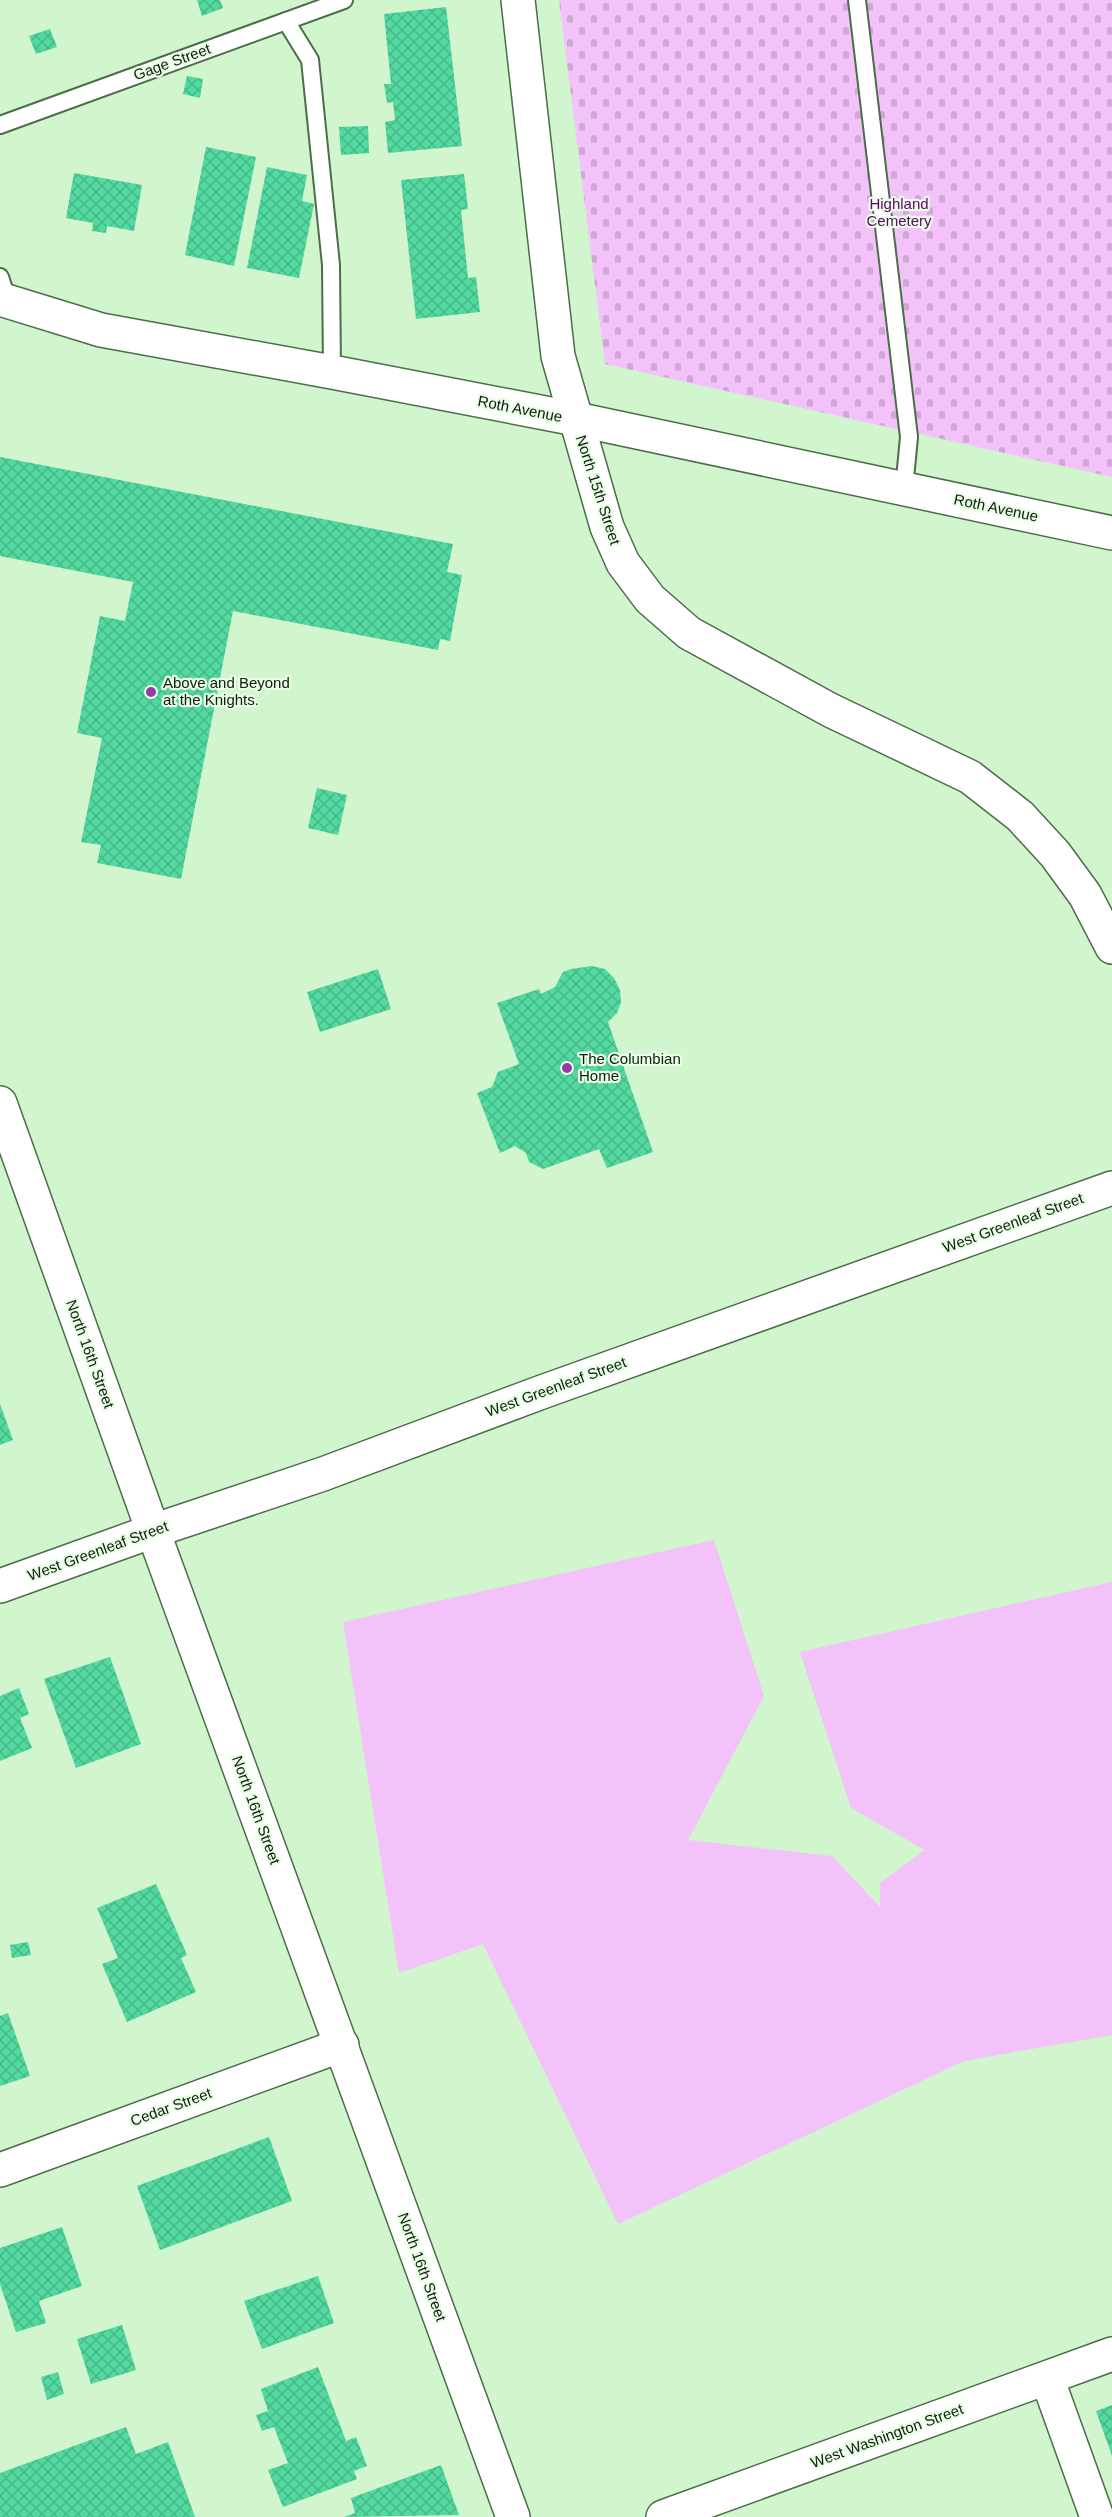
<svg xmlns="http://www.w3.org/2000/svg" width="1112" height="2517" viewBox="0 0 1112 2517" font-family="Arial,sans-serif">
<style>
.cemetery{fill:url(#cemetery-stones)}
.pitch{fill:#f3c2fa}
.building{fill:url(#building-cross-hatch)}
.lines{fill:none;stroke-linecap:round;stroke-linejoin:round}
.lane-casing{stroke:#4d6d4a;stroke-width:20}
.street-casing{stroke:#4d6d4a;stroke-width:36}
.secondary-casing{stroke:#4d6d4a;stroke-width:36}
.lane{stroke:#fff;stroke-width:16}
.street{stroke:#fff;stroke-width:33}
.secondary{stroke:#fff;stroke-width:33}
.poi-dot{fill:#963aa4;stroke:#e8fee5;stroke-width:2}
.labels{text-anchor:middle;stroke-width:4.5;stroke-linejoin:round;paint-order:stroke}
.street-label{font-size:15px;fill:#0f1c0e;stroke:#e8fee5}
.park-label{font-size:15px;fill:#640071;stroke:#e8fee5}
.poi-label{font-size:15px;fill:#0f1c0e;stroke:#e8fee5;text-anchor:start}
</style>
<defs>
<pattern id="cemetery-stones" width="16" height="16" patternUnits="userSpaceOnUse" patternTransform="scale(1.5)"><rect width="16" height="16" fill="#f3c2fa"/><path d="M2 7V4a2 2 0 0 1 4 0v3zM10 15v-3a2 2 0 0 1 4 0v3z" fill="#cfa6d5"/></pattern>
<pattern id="building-cross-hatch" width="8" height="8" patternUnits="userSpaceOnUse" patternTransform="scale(1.5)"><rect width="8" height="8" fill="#52d8a0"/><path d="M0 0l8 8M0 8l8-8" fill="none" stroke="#46b989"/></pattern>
</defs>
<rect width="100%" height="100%" fill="#d1f5cc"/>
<polygon class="cemetery" points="559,0 1112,0 1112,477 605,364"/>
<polygon class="pitch" points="714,1540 764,1696 688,1840 832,1856 880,1907 880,1883 925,1850 851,1808 800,1652 1112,1582 1112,2035 964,2061 618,2224 483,1944 399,1973 343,1622"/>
<g class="building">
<polygon points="197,0 220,0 223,8 202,16"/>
<polygon points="446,7 462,146 388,153 385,122 395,120 393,102 387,103 384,84 391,84 384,14"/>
<polygon points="50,29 57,47 36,54 29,36"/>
<polygon points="187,76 203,79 200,98 183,94"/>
<polygon points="368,126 369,153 341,155 339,127"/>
<polygon points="206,147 256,157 234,266 185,255"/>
<polygon points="267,167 307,175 302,201 314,204 299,278 247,268"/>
<polygon points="74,173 142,185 134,231 107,226 106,233 92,231 93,223 66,218"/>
<polygon points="464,174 468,209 461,210 468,278 476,277 480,312 416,319 401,180"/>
<polygon points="0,457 453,544 447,572 462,575 450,641 440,639 438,650 233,611 181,879 97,863 101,845 81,842 102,738 77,733 100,616 125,621 133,582 0,556"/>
<polygon points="317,788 347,795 338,835 308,828"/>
<polygon points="592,966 605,969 614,978 620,990 621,1002 617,1013 608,1022 653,1152 607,1168 599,1149 543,1169 529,1162 526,1153 515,1146 500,1153 477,1093 492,1087 498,1072 519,1064 497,1003 539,989 541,994 555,987 563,972 571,969"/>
<polygon points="378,969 391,1009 320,1032 307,992"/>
<polygon points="0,1404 13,1440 0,1445"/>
<polygon points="110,1657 141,1744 76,1768 44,1679"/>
<polygon points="19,1688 29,1714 20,1718 32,1748 0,1761 0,1696"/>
<polygon points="156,1884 187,1955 181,1958 196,1992 127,2022 102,1964 118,1958 97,1908"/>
<polygon points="28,1942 31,1955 12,1958 10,1945"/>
<polygon points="8,2013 30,2076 0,2086 0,2016"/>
<polygon points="269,2137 292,2201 160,2250 137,2186"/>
<polygon points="62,2227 82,2286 39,2301 46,2323 16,2332 0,2284 0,2248"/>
<polygon points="318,2276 334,2323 262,2349 244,2301"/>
<polygon points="122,2325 136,2370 91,2384 77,2339"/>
<polygon points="318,2367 346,2441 356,2437 367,2466 354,2471 357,2479 283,2507 268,2470 288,2463 274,2427 262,2431 256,2415 268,2411 261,2389"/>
<polygon points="58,2372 64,2394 47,2400 41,2377"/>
<polygon points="1112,2405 1112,2456 1096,2411"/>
<polygon points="126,2427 136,2454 168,2442 195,2517 0,2517 0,2473"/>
<polygon points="441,2465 459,2515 344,2517 355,2513 351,2498"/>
</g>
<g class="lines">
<g class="lane-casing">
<g id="lane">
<polyline points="857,0 909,437 904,489"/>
<polyline points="286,21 310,60 331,265 332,372"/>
<polyline points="0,125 344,0"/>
<polyline points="0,277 8,302"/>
</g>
</g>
<g class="street-casing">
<g id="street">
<polyline points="0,1103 153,1531 513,2517"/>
<polyline points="0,1586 153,1531 323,1474 542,1392 1112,1188"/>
<polyline points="0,2170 342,2045"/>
<polyline points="1047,2378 1097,2517"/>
<polyline points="663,2517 1112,2354"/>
</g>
</g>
<g class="secondary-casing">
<g id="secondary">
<polyline points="518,0 558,356 607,527 623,563 650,599 689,633 830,710 970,777 1020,816 1055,854 1085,895 1112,947"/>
<polyline points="0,299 101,330 332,372 576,419 1112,533"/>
</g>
</g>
<use href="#lane" class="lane"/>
<use href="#street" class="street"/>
<use href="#secondary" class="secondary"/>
</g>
<g class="poi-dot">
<circle cx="151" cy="692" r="6"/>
<circle cx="567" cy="1068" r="6"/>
</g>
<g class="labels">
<g class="street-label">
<text transform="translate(172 62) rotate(-20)" y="5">Gage Street</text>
<text transform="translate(520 409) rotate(11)" y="5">Roth Avenue</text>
<text transform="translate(598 490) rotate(72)" y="5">North 15th Street</text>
<text transform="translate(996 508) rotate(12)" y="5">Roth Avenue</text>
<text transform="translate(1013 1223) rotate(-20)" y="5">West Greenleaf Street</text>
<text transform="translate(90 1354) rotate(70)" y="5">North 16th Street</text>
<text transform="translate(556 1387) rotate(-20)" y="5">West Greenleaf Street</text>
<text transform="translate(98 1551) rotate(-20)" y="5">West Greenleaf Street</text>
<text transform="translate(256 1810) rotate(70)" y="5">North 16th Street</text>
<text transform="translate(171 2107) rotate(-20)" y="5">Cedar Street</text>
<text transform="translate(422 2267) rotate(70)" y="5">North 16th Street</text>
<text transform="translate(887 2436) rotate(-20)" y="5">West Washington Street</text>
</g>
<g class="park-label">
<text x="899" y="209">Highland<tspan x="899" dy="17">Cemetery</tspan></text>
</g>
<g class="poi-label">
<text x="163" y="688">Above and Beyond<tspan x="163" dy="17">at the Knights.</tspan></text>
<text x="579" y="1064">The Columbian<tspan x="579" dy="17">Home</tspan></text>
</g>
</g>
</svg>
